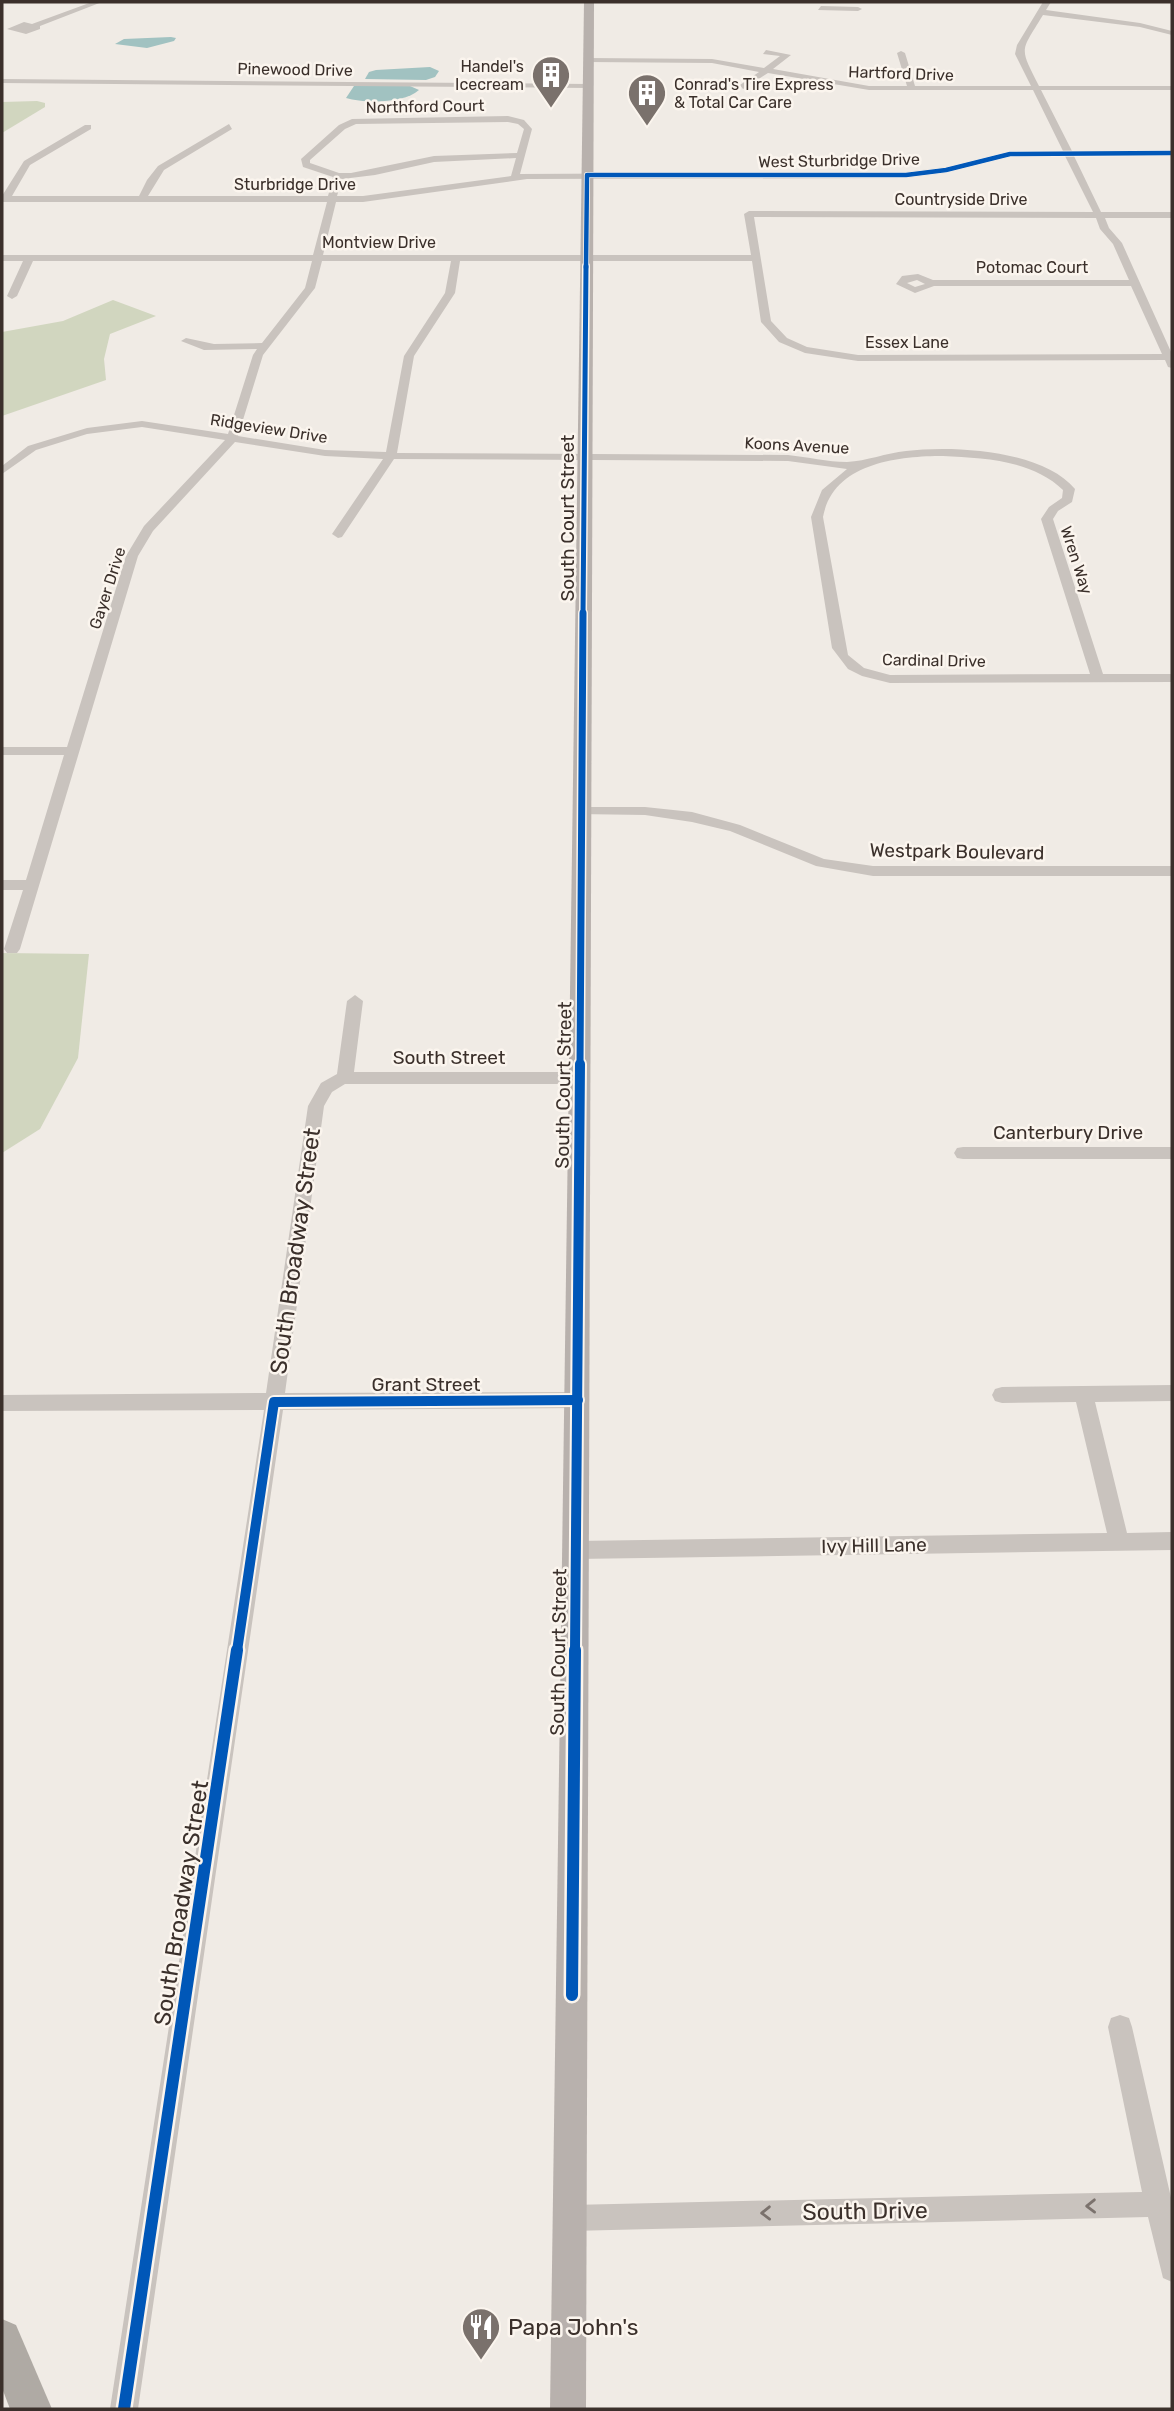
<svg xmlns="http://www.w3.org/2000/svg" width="1174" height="2411" viewBox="0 0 1174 2411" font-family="Rubik,sans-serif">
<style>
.green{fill:#d1d6bf}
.water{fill:#a1c2c1}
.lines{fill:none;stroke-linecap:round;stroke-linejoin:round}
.minor{fill:#c9c3be;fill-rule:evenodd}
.major{fill:#b8b1ad;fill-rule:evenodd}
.highway{fill:#afaaa4;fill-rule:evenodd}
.cycleway-far4-casing{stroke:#fbf5ee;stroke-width:6}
.cycleway-far3-casing{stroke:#fbf5ee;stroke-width:8}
.cycleway-far2-casing{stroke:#fbf5ee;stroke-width:10}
.cycleway-far1-casing{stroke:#fbf5ee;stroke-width:14}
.cycleway-casing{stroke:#fbf5ee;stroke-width:17}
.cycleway-far4{stroke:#0057b8;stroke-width:4.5}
.cycleway-far3{stroke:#0057b8;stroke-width:5}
.cycleway-far2{stroke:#0057b8;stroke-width:7}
.cycleway-far1{stroke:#0057b8;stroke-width:10}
.cycleway{stroke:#0057b8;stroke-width:12}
.oneway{stroke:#7b726d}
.labels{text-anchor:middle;stroke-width:5;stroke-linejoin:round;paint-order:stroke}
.far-poi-label{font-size:16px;fill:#3b302b;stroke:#fbf5ee;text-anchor:end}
.far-street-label{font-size:16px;fill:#3b302b;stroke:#fbf5ee}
.street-label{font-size:19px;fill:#3b302b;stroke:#fbf5ee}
.near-street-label{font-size:23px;fill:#3b302b;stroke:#fbf5ee}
.near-poi-label{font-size:23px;fill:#3b302b;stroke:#fbf5ee;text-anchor:start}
</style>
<rect width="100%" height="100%" fill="#f0ebe5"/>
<g class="green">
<polygon points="37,101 45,103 45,107 2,133 2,102"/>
<polygon points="113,300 156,316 110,334 104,359 106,380 2,416 2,332 63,321"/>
<polygon points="2,953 89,954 78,1058 40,1129 2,1153"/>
</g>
<g class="water">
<polygon points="171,37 176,38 174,41 147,48 115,44 124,39"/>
<polygon points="430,67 439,71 435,77 426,80 365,79 369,72 376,70"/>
<path d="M354,86H410L419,90C405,103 366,104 346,98Z"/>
</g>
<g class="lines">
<g class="minor">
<polygon points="92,2 102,2 40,26 40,29 26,34 7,29 24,22 32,24"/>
<path d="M1043,2H1051L1046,10L1140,23L1172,31V35L1140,27L1043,15C1020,53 1019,46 1039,86H1172V90H1041L1072,151L1172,150V156H1074L1101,212H1172V218H1105L1109,228L1122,243L1172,354V368L1168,367L1165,360L858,361L805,353L779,342L761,322L752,261H460L455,293L414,356L397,453L788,455C808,457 827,462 847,462C867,461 886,453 906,451C953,445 1043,450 1075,489L1072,502L1058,511L1053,519L1103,674H1172V682L890,683L862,676L848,669L832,648L811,517L822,490L847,469L788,461L394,459L342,537L338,538L332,534L383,459L325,456L235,442L153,531L138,556L20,949L17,953H7L4,949L23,890H2V880H26L64,755H2V747H67L126,556L144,526L225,440L142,427L87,434L36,450L2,474V466L28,446L87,428L142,421L228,434L253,355L257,349L204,350L181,341L186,338L214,344L262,343L305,288L312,261H33L17,296L12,299L7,296L23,261H2V255H313L327,202H2V196L24,161L85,125H91V129L30,165L12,196H139L147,180L158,166L229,124L232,129L164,170L148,196H328L333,177L303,167L301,159L339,125L352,119L508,116L524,120L532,129L520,174L906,172L946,167L1010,151H1063L1033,90H869L768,73L743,89L740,85L759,72L712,63L588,62L584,60L588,58L712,59L764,68L780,56L763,54L766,50L791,55L773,69L869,86H907L897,53L901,51L905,53L915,86H1031L1015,54L1017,45ZM508,122L518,124L524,129L517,153L434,156L351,173H339L310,163V160L345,129L356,124ZM1065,156L1093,212L749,211L744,214L751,255H323L336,202H363L527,179L906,178L946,173L1010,157ZM516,158L511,176L363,196H337L342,179L375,175L434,162ZM754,217L1096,218L1100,229L1113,244L1129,280H933L918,274L902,276L896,284L915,293L934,286H1131L1162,354L858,355L807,347L787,338L771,321ZM322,261H451L445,293L404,356L386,452L325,450L238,436L263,355L315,288ZM917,280L925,284L915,287L907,283ZM943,456C984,458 1032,460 1063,490L1062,498L1049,507L1041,519L1090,674L890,675L864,668L848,655L823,517C833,463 898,456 943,456Z"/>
<polygon points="821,6 858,7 862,9 858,11 818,10"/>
<polygon points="2,79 588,84 592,86 588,88 2,83"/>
<polygon points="583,807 645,807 692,812 740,825 824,859 873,866 1172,866 1172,876 873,876 816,866 730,831 692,822 645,815 578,814 578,808"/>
<polygon points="355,995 363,1001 354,1072 580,1072 588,1078 580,1084 345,1084 332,1092 324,1106 285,1393 578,1392 585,1394 588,1400 585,1406 578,1408 283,1410 138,2409 110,2409 264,1410 2,1411 2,1395 266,1393 308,1106 321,1083 337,1074 347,1001"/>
<polygon points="963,1147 1172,1147 1172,1159 963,1159 957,1158 954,1153 957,1148"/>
<polygon points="1172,1385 1172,1401 1095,1402 1127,1533 1172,1532 1172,1550 576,1559 569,1557 566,1550 569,1543 576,1541 1107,1533 1076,1402 1002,1403 995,1401 992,1395 995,1389 1002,1387"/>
<polygon points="1120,2015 1129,2018 1132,2027 1172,2202 1172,2282 1163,2278 1148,2217 571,2231 562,2227 558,2218 562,2209 571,2205 1142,2192 1108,2027 1111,2018"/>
</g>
<polygon class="major" points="584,2 594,2 586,2409 550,2409"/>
<polygon class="highway" points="2,2319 16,2325 52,2409 10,2409 2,2388"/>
<g class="cycleway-far4-casing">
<polyline id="cycleway-far4" points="586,268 587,175 906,175 946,170 1010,154 1172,153"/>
</g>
<g class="cycleway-far3-casing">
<polyline id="cycleway-far3" points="583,615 586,266"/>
</g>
<g class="cycleway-far2-casing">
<polyline id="cycleway-far2" points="580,1066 583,613"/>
</g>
<g class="cycleway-far1-casing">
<g id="cycleway-far1">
<polyline points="237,1651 274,1402 578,1400"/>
<polyline points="575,1651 580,1064"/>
</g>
</g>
<g class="cycleway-casing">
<g id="cycleway">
<polyline points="572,1995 575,1650"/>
<polyline points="124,2409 237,1650"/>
</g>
</g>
<use href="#cycleway-far4" class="cycleway-far4"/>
<use href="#cycleway-far3" class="cycleway-far3"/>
<use href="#cycleway-far2" class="cycleway-far2"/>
<use href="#cycleway-far1" class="cycleway-far1"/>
<use href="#cycleway" class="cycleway"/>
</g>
<defs><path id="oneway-chevron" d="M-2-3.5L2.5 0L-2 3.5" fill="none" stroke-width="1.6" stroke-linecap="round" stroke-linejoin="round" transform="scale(1.75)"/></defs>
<g class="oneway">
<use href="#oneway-chevron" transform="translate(1091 2206) rotate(179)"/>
<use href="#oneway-chevron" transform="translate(766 2213) rotate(179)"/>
</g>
<defs>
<g id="building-pin" transform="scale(2.0125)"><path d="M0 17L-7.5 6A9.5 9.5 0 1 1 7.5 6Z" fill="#7a716c" stroke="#fbf5ee"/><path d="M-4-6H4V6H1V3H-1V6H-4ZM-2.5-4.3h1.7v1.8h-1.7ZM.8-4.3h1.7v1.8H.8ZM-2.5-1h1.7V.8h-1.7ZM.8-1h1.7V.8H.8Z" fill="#fff"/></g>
<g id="restaurant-pin" transform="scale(2.0125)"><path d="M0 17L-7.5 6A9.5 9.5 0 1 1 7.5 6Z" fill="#7a716c" stroke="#fbf5ee"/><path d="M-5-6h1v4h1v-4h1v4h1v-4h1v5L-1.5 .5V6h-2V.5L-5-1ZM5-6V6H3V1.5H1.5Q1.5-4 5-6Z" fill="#fff"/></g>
</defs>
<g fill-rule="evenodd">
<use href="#building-pin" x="551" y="75"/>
<use href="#building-pin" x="647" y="93"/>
<use href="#restaurant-pin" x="481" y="2327"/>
</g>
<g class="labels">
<g class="far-poi-label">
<text x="524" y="72">Handel's<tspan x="524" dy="18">Icecream</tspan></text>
<text x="674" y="90" text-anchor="start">Conrad's Tire Express<tspan x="674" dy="18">&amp; Total Car Care</tspan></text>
</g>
<g class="far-street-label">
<text transform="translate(295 69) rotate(1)" y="6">Pinewood Drive</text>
<text transform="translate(901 73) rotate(2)" y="6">Hartford Drive</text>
<text transform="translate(425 106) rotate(-1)" y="6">Northford Court</text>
<text transform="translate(839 160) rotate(-1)" y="6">West Sturbridge Drive</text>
<text x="295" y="190">Sturbridge Drive</text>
<text x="961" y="205">Countryside Drive</text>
<text x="379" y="248">Montview Drive</text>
<text x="1032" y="273">Potomac Court</text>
<text x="907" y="348">Essex Lane</text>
<text transform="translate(269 428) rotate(9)" y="6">Ridgeview Drive</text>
<text transform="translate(797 445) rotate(3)" y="6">Koons Avenue</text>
<text transform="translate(1077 560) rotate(72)" y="6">Wren Way</text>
<text transform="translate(107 588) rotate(-72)" y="6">Gayer Drive</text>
<text transform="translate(934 660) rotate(1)" y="6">Cardinal Drive</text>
</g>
<g class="street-label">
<text transform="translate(567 518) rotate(-90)" y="7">South Court Street</text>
<text transform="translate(957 851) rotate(1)" y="7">Westpark Boulevard</text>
<text x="449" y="1064">South Street</text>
<text transform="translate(563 1085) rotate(-89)" y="7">South Court Street</text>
<text x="1068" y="1139">Canterbury Drive</text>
<text x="426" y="1391">Grant Street</text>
<text transform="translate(874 1545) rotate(-1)" y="7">Ivy Hill Lane</text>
<text transform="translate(558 1652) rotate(-89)" y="7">South Court Street</text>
</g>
<g class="near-street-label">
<text transform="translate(295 1251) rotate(-82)" y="8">South Broadway Street</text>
<text transform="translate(181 1903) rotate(-81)" y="8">South Broadway Street</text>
<text transform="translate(865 2211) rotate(-1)" y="8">South Drive</text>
</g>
<g class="near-poi-label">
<text x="508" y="2335">Papa John's</text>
</g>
</g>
<rect width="1174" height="2411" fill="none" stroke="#3b302b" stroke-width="7"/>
</svg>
